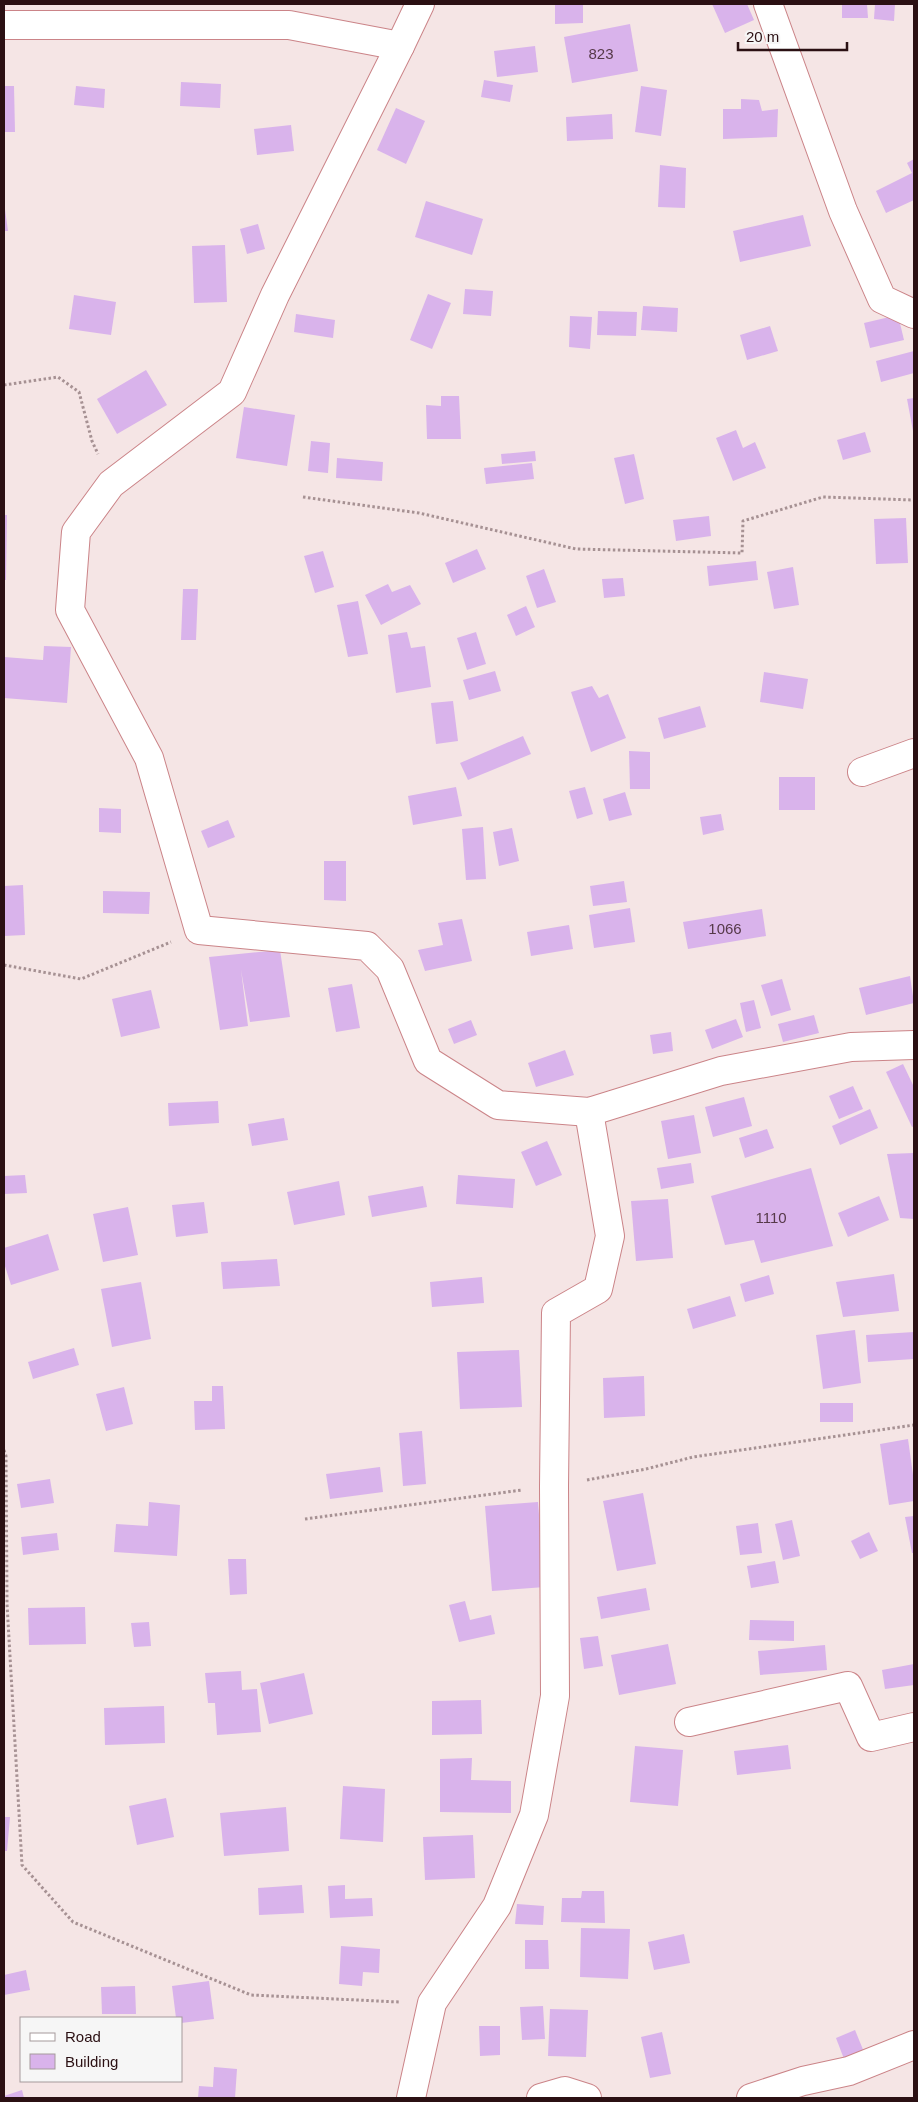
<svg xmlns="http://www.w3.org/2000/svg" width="918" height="2102" viewBox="0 0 918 2102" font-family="Helvetica,sans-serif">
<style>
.building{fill:#d9b3eb}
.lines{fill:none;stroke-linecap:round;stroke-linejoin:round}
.minor-casing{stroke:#cb8488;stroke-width:30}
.path{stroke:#a69193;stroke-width:3;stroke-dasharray:2.5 2.5;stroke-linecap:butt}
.minor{stroke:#fff;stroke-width:28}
.labels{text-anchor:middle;stroke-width:4.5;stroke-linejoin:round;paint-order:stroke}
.number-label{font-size:15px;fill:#563949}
</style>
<rect width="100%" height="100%" fill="#f5e5e5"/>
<g class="building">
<polygon points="555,4 583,4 583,23 555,24"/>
<polygon points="712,4 747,4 754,20 725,33"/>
<polygon points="842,4 867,4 868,18 842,18"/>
<polygon points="875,4 895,4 894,21 874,19"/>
<polygon points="630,24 638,71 572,83 564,37"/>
<polygon points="535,46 538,72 497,77 494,51"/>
<polygon points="484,80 513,85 510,102 481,97"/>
<polygon points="181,82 221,84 220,108 180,106"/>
<polygon points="4,86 14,86 15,132 4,132"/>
<polygon points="76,86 105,89 104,108 74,105"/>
<polygon points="641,86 667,90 661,136 635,132"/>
<polygon points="741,99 759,100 762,111 778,109 777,137 723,139 723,109 741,109"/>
<polygon points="396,108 425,121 406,164 377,150"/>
<polygon points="612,114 613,139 567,141 566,117"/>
<polygon points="291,125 294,151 257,155 254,129"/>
<polygon points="914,159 914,200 886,213 876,191 912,173 907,163"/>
<polygon points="660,165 686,168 685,208 658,207"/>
<polygon points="426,201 483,219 472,255 415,237"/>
<polygon points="4,202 8,231 4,231"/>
<polygon points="803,215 811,246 740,262 733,231"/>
<polygon points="258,224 265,249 247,254 240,229"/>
<polygon points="225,245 227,302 194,303 192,246"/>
<polygon points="465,289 493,291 491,316 463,314"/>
<polygon points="428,294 451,303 432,349 410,340"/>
<polygon points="74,295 116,302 111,335 69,329"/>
<polygon points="643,306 678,308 677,332 641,330"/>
<polygon points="598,311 637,312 636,336 597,335"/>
<polygon points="296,314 335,320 333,338 294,332"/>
<polygon points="898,315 904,340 870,348 864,323"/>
<polygon points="570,316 592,317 590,349 569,347"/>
<polygon points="770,326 778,351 747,360 740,335"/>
<polygon points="914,351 914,373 881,382 876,361"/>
<polygon points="146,370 167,405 117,434 97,399"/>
<polygon points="441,396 459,396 461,439 427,439 426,405 441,406"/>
<polygon points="914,398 914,431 913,431 907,399"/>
<polygon points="244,407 295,415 287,466 236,458"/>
<polygon points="736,430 743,448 755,442 766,468 733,481 716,438"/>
<polygon points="865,432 871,452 843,460 837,440"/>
<polygon points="311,441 330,443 328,473 308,471"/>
<polygon points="535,451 536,461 502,464 501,454"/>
<polygon points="634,454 644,499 625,504 614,458"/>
<polygon points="337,458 383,462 382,481 336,478"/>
<polygon points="532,463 534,479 486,484 484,468"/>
<polygon points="4,515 7,515 6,580 4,580"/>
<polygon points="709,516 711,536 676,541 673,520"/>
<polygon points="906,518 908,563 876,564 874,519"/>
<polygon points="477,549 486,569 453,583 445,563"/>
<polygon points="323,551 334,587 315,593 304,556"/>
<polygon points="756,561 758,580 709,586 707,566"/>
<polygon points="793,567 799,605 774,609 767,572"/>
<polygon points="544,569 556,602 537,608 526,576"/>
<polygon points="623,578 625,596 604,598 602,579"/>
<polygon points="388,584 392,592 410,585 421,604 381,625 365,595"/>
<polygon points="183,589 198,589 196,640 181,640"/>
<polygon points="358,601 368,654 348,657 337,605"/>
<polygon points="526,606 535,627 516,636 507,615"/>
<polygon points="407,632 411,648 425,646 431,687 396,693 388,635"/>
<polygon points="476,632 486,664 467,670 457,638"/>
<polygon points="44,646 71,647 67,703 4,698 4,657 43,660"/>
<polygon points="495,671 501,691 469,700 463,680"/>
<polygon points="764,672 808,679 803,709 760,702"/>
<polygon points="592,686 599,698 608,694 626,738 591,752 571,692"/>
<polygon points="453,701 458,741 436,744 431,703"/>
<polygon points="700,706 706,727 664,739 658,718"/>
<polygon points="523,736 531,754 468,780 460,763"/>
<polygon points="629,751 650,752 650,789 630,789"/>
<rect x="779" y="777" width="36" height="33"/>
<polygon points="456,787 462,816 413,825 408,796"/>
<polygon points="585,787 593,814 577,819 569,791"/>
<polygon points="625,792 632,815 609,821 603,799"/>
<polygon points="99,808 121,809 121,833 99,832"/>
<polygon points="721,814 724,830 703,835 700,817"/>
<polygon points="228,820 235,837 208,848 201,831"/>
<polygon points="483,827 486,879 466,880 462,829"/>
<polygon points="512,828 519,861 499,866 493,832"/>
<polygon points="324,861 346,861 346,901 324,900"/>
<polygon points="624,881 627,902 593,906 590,886"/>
<polygon points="23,885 25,935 4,936 4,886"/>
<polygon points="103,891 150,892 149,914 103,913"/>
<polygon points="630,908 635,942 594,948 589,915"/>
<polygon points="762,909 766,936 688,949 683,922"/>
<polygon points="462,919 472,961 425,971 418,950 443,945 438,923"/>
<polygon points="569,925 573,949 531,956 527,932"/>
<polygon points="280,950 290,1017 250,1022 241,970 248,1026 220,1030 209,957"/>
<polygon points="910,976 914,1003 866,1015 859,988"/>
<polygon points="782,979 791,1010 771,1016 761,985"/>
<polygon points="352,984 360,1028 336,1032 328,988"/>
<polygon points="151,990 160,1028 121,1037 112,999"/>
<polygon points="754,1000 761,1028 746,1032 740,1003"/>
<polygon points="814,1015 819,1033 783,1042 778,1024"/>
<polygon points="736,1019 743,1037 712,1049 705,1030"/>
<polygon points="471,1020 477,1035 454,1044 448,1029"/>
<polygon points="671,1032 673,1051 653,1054 650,1035"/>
<polygon points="565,1050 574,1075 536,1087 528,1063"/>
<polygon points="903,1064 914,1087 914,1126 912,1127 886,1072"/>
<polygon points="853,1086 863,1109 839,1119 829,1096"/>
<polygon points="744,1097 752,1126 713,1137 705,1107"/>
<polygon points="218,1101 219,1123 169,1126 168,1103"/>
<polygon points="870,1109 878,1128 840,1145 832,1126"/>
<polygon points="694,1115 701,1153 668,1159 661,1121"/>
<polygon points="284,1118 288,1140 252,1146 248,1124"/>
<polygon points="767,1129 774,1148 745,1158 739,1138"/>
<polygon points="547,1141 562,1175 536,1186 521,1152"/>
<polygon points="914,1153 914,1219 900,1218 887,1154"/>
<polygon points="691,1163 694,1183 661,1189 657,1168"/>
<polygon points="811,1168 833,1246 761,1263 754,1240 725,1245 711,1196"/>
<polygon points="25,1175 27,1193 4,1194 4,1176"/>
<polygon points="458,1175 515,1179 513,1208 456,1204"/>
<polygon points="339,1181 345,1215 294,1225 287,1192"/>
<polygon points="423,1186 427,1207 372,1217 368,1196"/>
<polygon points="879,1196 889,1220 848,1237 838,1213"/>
<polygon points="668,1199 673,1258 636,1261 631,1201"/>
<polygon points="204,1202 208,1233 176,1237 172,1205"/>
<polygon points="128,1207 138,1255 103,1262 93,1214"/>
<polygon points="48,1234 59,1270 11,1285 4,1263 4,1248"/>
<polygon points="277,1259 280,1286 223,1289 221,1262"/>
<polygon points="894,1274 899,1311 843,1317 836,1282"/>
<polygon points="769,1275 774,1294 745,1302 740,1284"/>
<polygon points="482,1277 484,1303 432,1307 430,1282"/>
<polygon points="141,1282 151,1339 112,1347 101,1289"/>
<polygon points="730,1296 736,1316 693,1329 687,1309"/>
<polygon points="855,1330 861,1383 823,1389 816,1335"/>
<polygon points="914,1332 914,1359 868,1362 866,1335"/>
<polygon points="74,1348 79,1365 33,1379 28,1362"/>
<polygon points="519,1350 522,1407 460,1409 457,1352"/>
<polygon points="644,1376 645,1416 604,1418 603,1378"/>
<polygon points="212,1386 223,1386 225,1429 195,1430 194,1401 212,1401"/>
<polygon points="124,1387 133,1424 106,1431 96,1394"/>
<rect x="820" y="1403" width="33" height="19"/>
<polygon points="422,1431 426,1484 403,1486 399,1433"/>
<polygon points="908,1439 914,1482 914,1501 889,1505 880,1444"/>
<polygon points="380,1467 383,1492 330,1499 326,1474"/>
<polygon points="50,1479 54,1503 21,1508 17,1484"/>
<polygon points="643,1493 656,1564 617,1571 603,1501"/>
<polygon points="149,1502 180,1505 177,1556 114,1552 116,1524 148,1526"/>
<polygon points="538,1502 545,1587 492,1591 485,1506"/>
<polygon points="914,1516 914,1553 912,1553 905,1517"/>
<polygon points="792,1520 800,1556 783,1560 775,1524"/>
<polygon points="758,1523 762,1553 740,1555 736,1526"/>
<polygon points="869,1532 878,1551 860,1559 851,1541"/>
<polygon points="57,1533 59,1550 23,1555 21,1537"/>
<polygon points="228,1559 246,1559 247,1594 230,1595"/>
<polygon points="775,1561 779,1583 751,1588 747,1566"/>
<polygon points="646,1588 650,1610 601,1619 597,1597"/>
<polygon points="465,1601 470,1620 491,1615 495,1634 459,1642 449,1605"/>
<polygon points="85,1607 86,1644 29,1645 28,1608"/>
<polygon points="750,1620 794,1621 794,1641 749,1640"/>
<polygon points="149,1622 151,1646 134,1647 131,1623"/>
<polygon points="598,1636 603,1666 584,1669 580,1638"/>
<polygon points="668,1644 676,1684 619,1695 611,1655"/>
<polygon points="825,1645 827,1670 760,1675 758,1651"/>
<polygon points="914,1664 914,1685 885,1689 882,1670"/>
<polygon points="241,1671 242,1690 257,1689 261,1732 217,1735 215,1703 208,1703 205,1673"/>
<polygon points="304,1673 313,1714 269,1724 260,1683"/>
<polygon points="481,1700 482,1734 432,1735 432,1701"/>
<polygon points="164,1706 165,1743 105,1745 104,1708"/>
<polygon points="788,1745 791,1769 737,1775 734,1751"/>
<polygon points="635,1746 683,1750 678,1806 630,1802"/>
<polygon points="472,1758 471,1780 511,1781 511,1813 440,1812 440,1759"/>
<polygon points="343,1786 385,1789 383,1842 340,1839"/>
<polygon points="166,1798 174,1837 137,1845 129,1806"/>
<polygon points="286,1807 289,1851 224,1856 220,1813"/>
<polygon points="4,1817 10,1817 7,1851 4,1851"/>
<polygon points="473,1835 475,1878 425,1880 423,1837"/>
<polygon points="302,1885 304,1913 259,1915 258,1888"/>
<polygon points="345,1885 345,1899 372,1898 373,1916 330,1918 328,1886"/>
<polygon points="582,1891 604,1891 605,1923 561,1922 562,1898 581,1898"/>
<polygon points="517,1904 544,1906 543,1925 515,1924"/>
<polygon points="581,1928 630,1929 628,1979 580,1977"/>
<polygon points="684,1934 690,1963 654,1970 648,1942"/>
<polygon points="525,1940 548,1940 549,1969 525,1969"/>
<polygon points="341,1946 380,1949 379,1973 363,1972 362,1986 339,1984"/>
<polygon points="26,1970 30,1990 4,1995 4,1975"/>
<polygon points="209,1981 214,2019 181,2023 181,2018 176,2018 172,1986"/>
<polygon points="135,1986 136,2014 102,2014 101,1987"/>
<polygon points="543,2006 545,2039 522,2040 520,2007"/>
<polygon points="550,2009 588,2010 586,2057 548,2056"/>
<polygon points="479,2026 500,2026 500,2055 480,2056"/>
<polygon points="855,2030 864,2052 844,2059 836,2038"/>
<polygon points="662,2032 671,2074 650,2078 641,2037"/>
<polygon points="214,2067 237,2069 235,2098 198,2098 199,2086 213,2087"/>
<polygon points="22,2090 24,2098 4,2098 4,2096"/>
</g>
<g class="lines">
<g class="minor-casing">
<g id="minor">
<polyline points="768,4 843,211 882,299 914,314"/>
<polyline points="4,25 289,25 400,46 420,4"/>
<polyline points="400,46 275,295 232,392 111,484 76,532 70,610 149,758 199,930 367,946 390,969 428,1061 498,1105 589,1112 721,1071 851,1047 914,1045"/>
<polyline points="862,772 914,753"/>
<polyline points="689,1722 848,1686 871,1737 914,1727"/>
<polyline points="411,2098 432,2003 497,1906 534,1815 555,1696 554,1486 556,1313 598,1289 610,1236 589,1112"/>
<polyline points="541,2098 565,2091 587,2098"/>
<polyline points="751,2098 803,2081 849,2071 914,2045"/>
</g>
</g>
<g class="path">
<polyline points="4,385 58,377 79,392 92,441 98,454"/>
<polyline points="303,497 419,513 576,549 742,553 743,521 823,497 914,500"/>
<polyline points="4,965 81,979 171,942"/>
<polyline points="4,1450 6,1456 7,1604 22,1865 73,1922 251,1995 399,2002"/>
<polyline points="587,1480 646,1469 693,1457 914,1425"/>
<polyline points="305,1519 522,1490"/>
</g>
<use href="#minor" class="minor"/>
</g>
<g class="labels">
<g class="number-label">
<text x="601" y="59">823</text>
<text x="725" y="934">1066</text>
<text x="771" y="1223">1110</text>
</g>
</g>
<rect width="918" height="2102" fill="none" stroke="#2b1013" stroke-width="10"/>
<rect x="20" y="2017" width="162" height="65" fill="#f6f6f6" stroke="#a59a9b"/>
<rect x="30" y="2033" width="25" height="8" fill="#ffffff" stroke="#a59a9b"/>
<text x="65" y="2042" font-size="15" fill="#2b1013">Road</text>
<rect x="30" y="2054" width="25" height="15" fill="#d9b3eb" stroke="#a59a9b"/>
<text x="65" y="2067" font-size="15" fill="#2b1013">Building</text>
<path d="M738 42v8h109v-8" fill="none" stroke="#2b1013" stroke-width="2.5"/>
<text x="746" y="42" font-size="15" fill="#2b1013" stroke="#f6f6f6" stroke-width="4" paint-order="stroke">20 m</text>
</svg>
